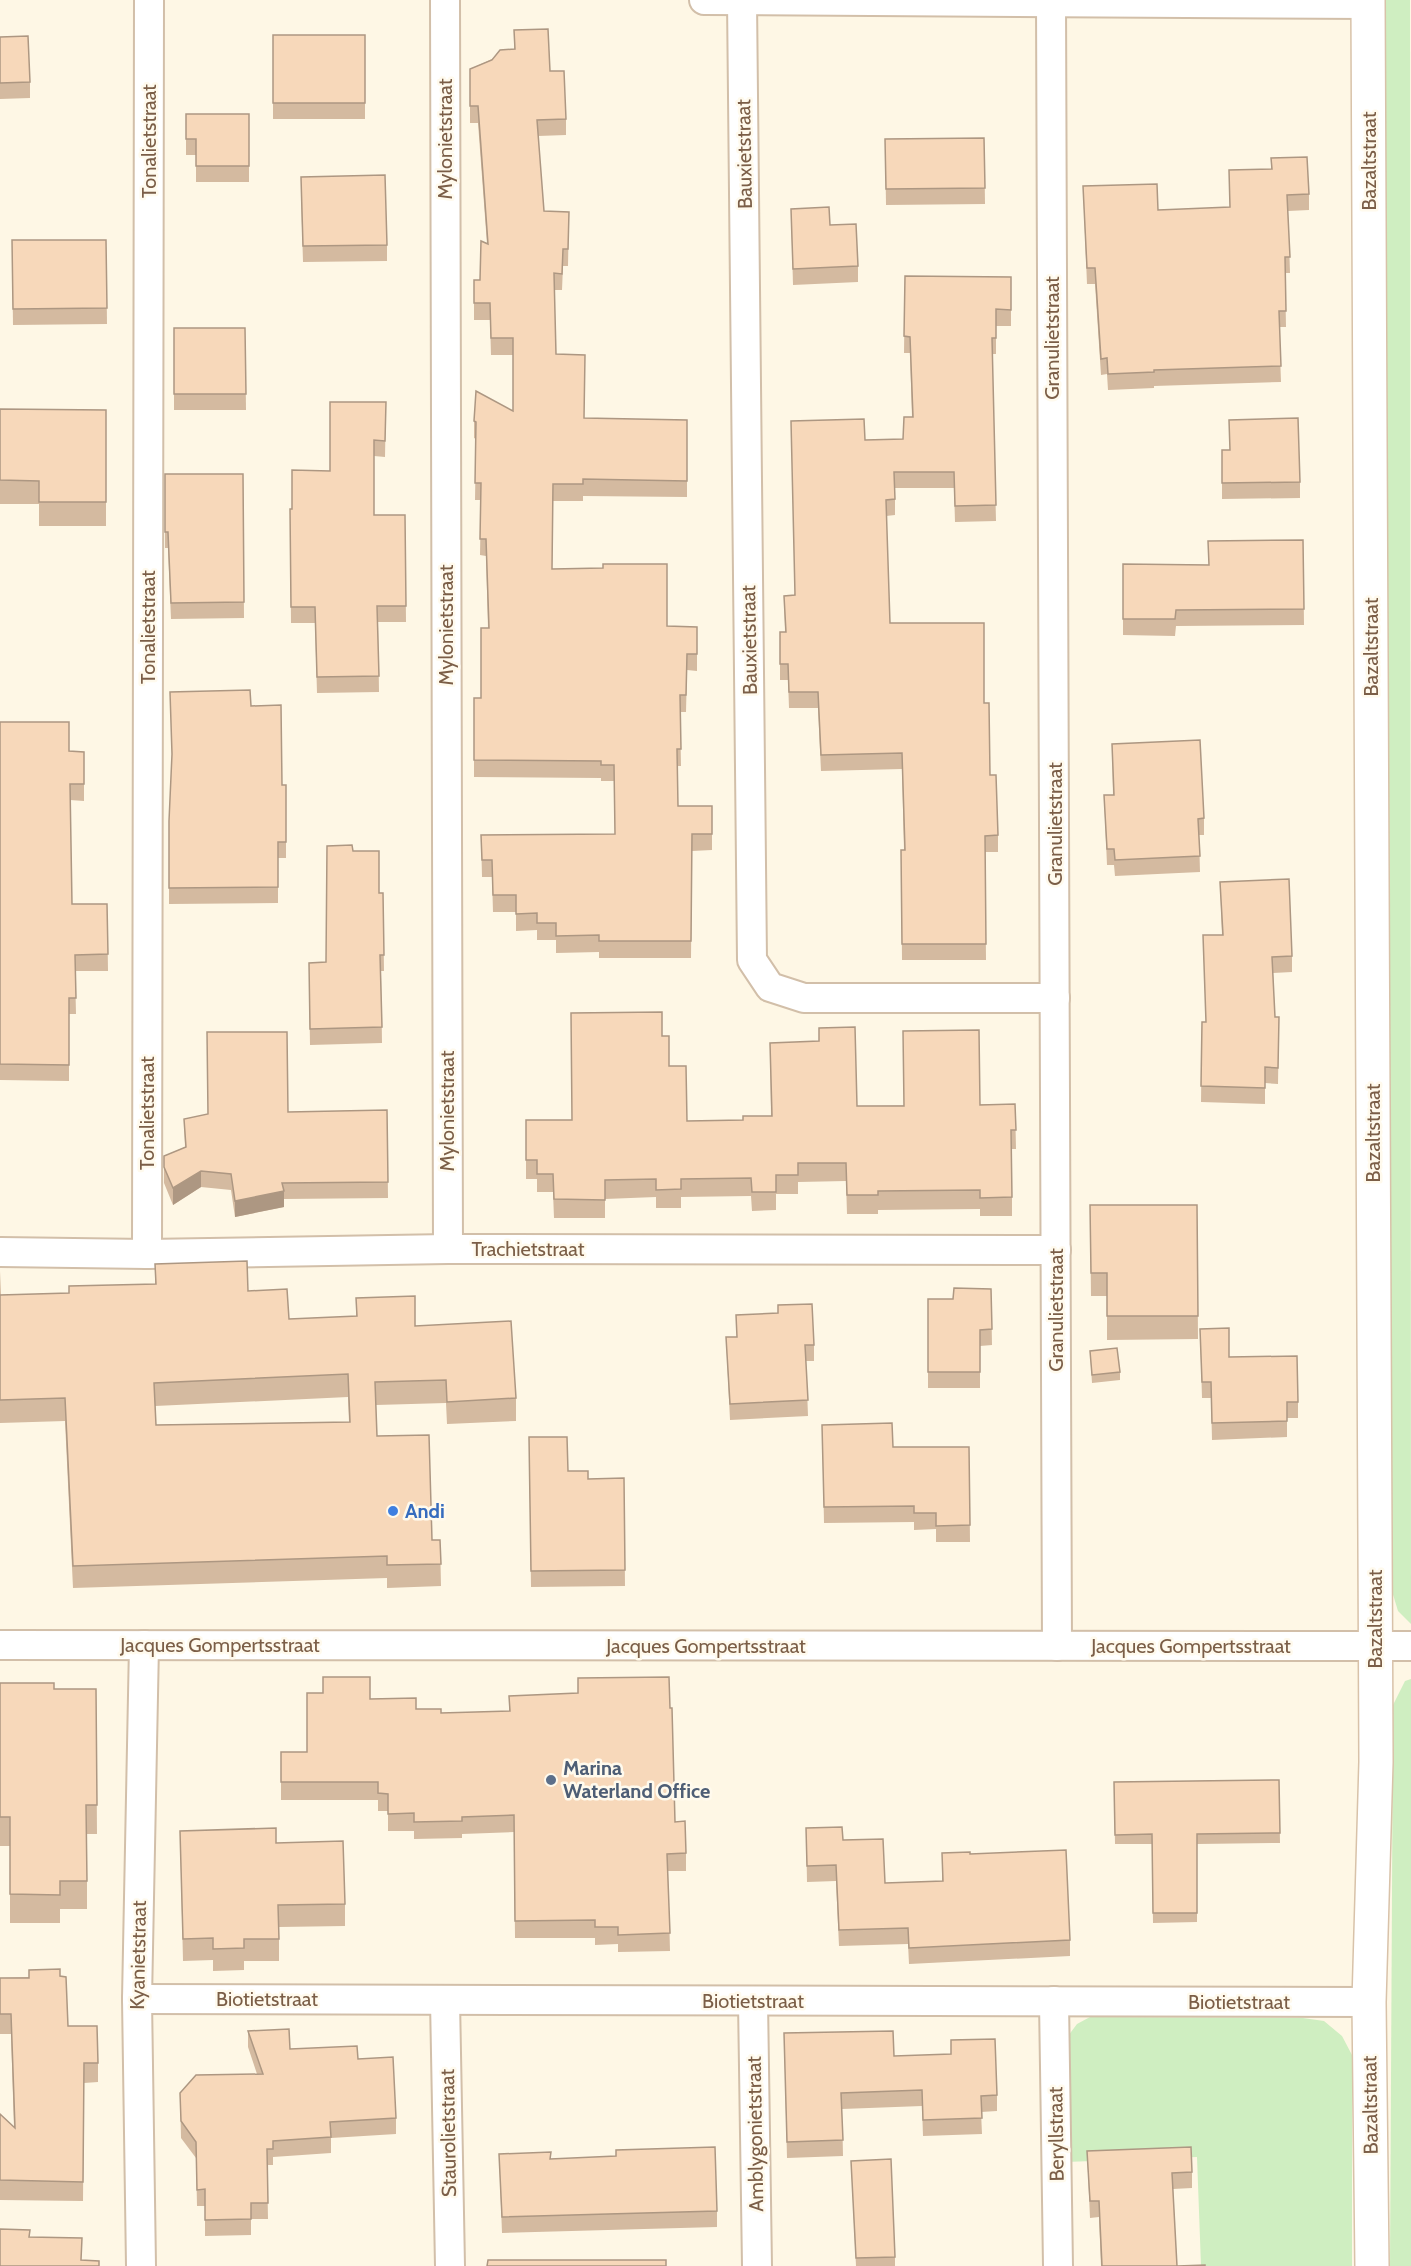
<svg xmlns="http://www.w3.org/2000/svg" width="1411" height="2266" viewBox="0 0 1411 2266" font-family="Cabin,sans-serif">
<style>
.green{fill:#cfeec1}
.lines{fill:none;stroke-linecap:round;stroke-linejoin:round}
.street-casing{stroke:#d2bfa9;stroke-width:32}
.secondary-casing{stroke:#d8c2a9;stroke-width:36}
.street{stroke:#fff;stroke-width:28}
.secondary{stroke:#fff;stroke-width:33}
.wall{fill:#d4baa0;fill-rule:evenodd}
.shaded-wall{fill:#ad9782}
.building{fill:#f7d8ba;stroke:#ad9782;stroke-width:1.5;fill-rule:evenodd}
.shop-dot{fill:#3f7fe0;stroke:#fffaed;stroke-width:2}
.service-dot{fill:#5c6f8a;stroke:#fffaed;stroke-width:2}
.labels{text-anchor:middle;stroke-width:5;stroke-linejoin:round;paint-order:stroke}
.street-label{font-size:20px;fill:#7b5e47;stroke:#fffaed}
.shop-label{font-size:20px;font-weight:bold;fill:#366cbe;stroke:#fffaed;text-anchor:start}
.service-label{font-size:20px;font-weight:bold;fill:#4e5e75;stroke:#fffaed;text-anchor:start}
</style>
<rect width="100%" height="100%" fill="#fef7e5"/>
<g class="green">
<polygon points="1384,0 1410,0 1411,1624 1398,1611 1391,1588"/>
<polygon points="1411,1679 1411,2266 1390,2266 1393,1705 1405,1681"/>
<polygon points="1090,2017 1303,2018 1324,2021 1342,2036 1352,2055 1352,2266 1201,2266 1197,2157 1066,2162 1068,2036 1077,2024"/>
</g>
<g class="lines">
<g class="street-casing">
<g id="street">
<polyline points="445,0 448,1249"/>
<polyline points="704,0 1368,4"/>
<polyline points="742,0 752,960 770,987 804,998 1055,998"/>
<polyline points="1051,1 1057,1646"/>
<polyline points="0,1252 147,1254 448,1249 1056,1250"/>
<polyline points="147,1254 149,0"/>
<polyline points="0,1645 1411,1646"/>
<polyline points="137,1999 1369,2002"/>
<polyline points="445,2000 450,2266"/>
<polyline points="753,2001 757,2266"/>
<polyline points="1054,2001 1058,2266"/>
<polyline points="141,2266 137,1999 144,1645"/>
</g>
</g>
<g class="secondary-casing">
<polyline id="secondary" points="1368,0 1376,1762 1369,2002 1372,2266"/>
</g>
<use href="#street" class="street"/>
<use href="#secondary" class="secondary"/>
</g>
<g class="wall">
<polygon points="514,30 550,71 566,119 566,135 538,136 544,211 569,212 568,266 563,266 562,290 554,290 556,354 584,418 687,420 687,497 583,496 583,501 553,501 552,569 667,626 697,627 697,671 687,670 686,712 680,712 681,766 678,766 678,806 712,806 712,850 692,851 691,958 599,958 599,952 556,953 556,940 537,940 537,930 516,931 516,912 493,912 492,877 482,877 481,835 615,834 614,781 601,781 601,778 474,777 474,698 481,698 488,628 486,556 480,555 481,500 475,500 476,439 474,438 474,421 513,411 513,355 491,355 490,320 474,320 474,280 480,280 487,244 478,123 470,123 470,69 514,49"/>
<rect x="273" y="35" width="92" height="84"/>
<polygon points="0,37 30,82 30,98 0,99"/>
<polygon points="186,114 249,114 249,182 196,182 196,155 186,155"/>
<polygon points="984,138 985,204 886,205 885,139"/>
<polygon points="1271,158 1309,194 1309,210 1288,211 1290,273 1285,273 1286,327 1279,327 1281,382 1154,386 1154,388 1108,390 1107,374 1101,375 1095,284 1087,284 1083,186 1158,210 1230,207 1229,170 1271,169"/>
<polygon points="301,193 387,245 387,261 303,262"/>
<polygon points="791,209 830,225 858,266 858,282 793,285"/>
<polygon points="12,240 106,240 107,324 13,325"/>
<polygon points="905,276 1011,277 1011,326 996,326 996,354 992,354 996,521 955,522 954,488 895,488 895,515 886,516 890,623 984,703 990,775 998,835 998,852 985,852 986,960 902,960 901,850 904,850 902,769 821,771 818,708 789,708 788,680 780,680 780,632 785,632 784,596 794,595 865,440 903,439 912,417 910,353 904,353"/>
<polygon points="174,328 245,328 246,410 174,410"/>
<polygon points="386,402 385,457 374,456 374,515 405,515 406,622 378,622 379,692 317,693 315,623 291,623 290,509 292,509 330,471"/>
<polygon points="0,409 106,410 106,526 39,526 39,504 0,504"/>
<polygon points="1229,420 1300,482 1300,498 1222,499 1222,450 1230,450"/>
<polygon points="165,474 243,474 244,618 171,619 168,548 165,548"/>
<polygon points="1303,540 1304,625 1176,626 1175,636 1123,635 1123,564 1208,565"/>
<polygon points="251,706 282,785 286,785 286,858 278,858 278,903 169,904 169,821"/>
<polygon points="0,722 69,751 84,752 84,801 70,800 72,904 107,904 108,971 75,971 76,1014 69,1014 69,1081 0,1080"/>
<polygon points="1112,744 1204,818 1204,835 1199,835 1200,872 1115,876 1114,865 1107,865 1104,795 1113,795"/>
<polygon points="353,851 379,893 383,893 384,971 381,971 382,1043 310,1045 309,979 326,962"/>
<polygon points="1220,882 1292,956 1292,972 1273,973 1275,1017 1279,1017 1278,1084 1265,1083 1265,1104 1201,1102 1202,1022 1206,1022 1203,935 1222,935"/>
<polygon points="662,1036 669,1066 687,1121 743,1120 771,1116 770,1043 857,1106 1015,1104 1016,1149 1012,1149 1012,1216 980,1216 980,1209 878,1210 878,1214 847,1214 846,1181 798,1182 798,1194 776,1194 776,1210 752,1211 751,1196 681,1197 681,1208 656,1208 656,1197 605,1199 605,1218 554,1218 553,1192 537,1192 537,1179 526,1179 526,1120 572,1120"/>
<polygon points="387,1110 388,1198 284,1199 284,1207 235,1217 231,1190 201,1187 173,1205 164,1183 164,1156 185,1147 184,1119 288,1112"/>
<polygon points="1090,1205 1197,1205 1198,1339 1107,1340 1107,1296 1091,1296"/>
<path d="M155,1264L248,1291L289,1319L356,1316V1298L415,1326L516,1398V1421L447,1424L446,1403L376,1405L377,1436L432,1540H440L441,1586L387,1588V1578L73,1588L65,1421L0,1423V1271L1,1295L69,1293L155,1284ZM348,1397L349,1422L156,1425L155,1406Z"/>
<polygon points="991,1289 992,1345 980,1346 980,1388 928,1388 928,1299 953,1299"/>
<polygon points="736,1315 814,1345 814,1361 806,1361 808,1416 730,1420 726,1337 737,1337"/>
<polygon points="1200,1329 1229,1357 1298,1402 1298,1418 1287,1418 1287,1437 1212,1440 1211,1398 1202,1398"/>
<polygon points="1090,1351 1120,1372 1120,1380 1092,1383"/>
<polygon points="822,1425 893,1447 969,1447 970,1542 936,1542 936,1529 914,1530 914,1522 824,1523"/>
<polygon points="529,1437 568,1471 588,1479 624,1478 625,1586 531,1587"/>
<polygon points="323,1677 370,1699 416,1709 441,1713 509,1711 509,1696 670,1708 675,1822 686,1853 686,1871 668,1871 670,1951 618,1952 618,1944 595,1945 595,1938 515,1938 514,1832 462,1834 462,1838 414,1839 414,1831 388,1831 388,1811 378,1811 378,1800 281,1800 281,1752 307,1752 323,1693"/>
<polygon points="0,1683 54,1689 96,1689 97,1834 87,1834 87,1909 60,1909 60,1923 10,1923 10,1846 0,1846"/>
<polygon points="1279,1780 1280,1843 1197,1844 1197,1922 1153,1923 1152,1844 1115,1844 1114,1782"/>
<polygon points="806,1828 843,1840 885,1883 942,1881 942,1853 970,1854 1070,1940 1070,1956 909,1964 908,1944 839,1946 836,1881 807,1882"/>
<polygon points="180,1831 276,1843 345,1904 345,1926 279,1927 279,1961 244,1961 244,1970 213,1971 213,1960 183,1961"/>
<polygon points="60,1976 68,2026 98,2063 98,2082 84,2083 83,2201 0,2200 0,2114 14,2128 11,2034 0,2034 0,1978"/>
<polygon points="248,2031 290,2049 358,2059 396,2118 396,2134 331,2138 331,2153 273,2157 273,2165 267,2165 268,2219 251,2219 251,2235 205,2236 205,2206 197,2206 196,2158 181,2138 180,2093 257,2074 248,2047"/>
<polygon points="784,2033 894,2056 997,2095 997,2111 981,2112 982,2134 923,2136 922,2106 842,2109 843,2156 787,2158"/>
<polygon points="1087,2151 1192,2172 1192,2188 1173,2189 1177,2266 1205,2266 1101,2266 1099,2217 1090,2218"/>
<polygon points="499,2154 551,2159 717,2211 717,2227 502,2233"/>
<polygon points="851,2161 895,2257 895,2266 856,2266"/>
</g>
<g class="shaded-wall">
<polygon points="201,1171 201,1187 173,1205 173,1188"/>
<polygon points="284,1191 284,1207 235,1217 235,1201"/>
</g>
<g class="building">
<polygon points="548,29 550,71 564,71 566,119 537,120 544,211 569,212 568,249 563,249 562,274 554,273 556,354 585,355 584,418 687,420 687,481 583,479 583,484 553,484 552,569 603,568 603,564 667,564 667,626 697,627 697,654 687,654 686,695 680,695 681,749 677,749 678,806 712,806 712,834 692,834 691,941 599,941 599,935 556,936 556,923 537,923 537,913 516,914 516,895 493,895 492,860 482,860 481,835 615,834 614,765 601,765 601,761 474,760 474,698 481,698 481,628 489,628 486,539 480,539 481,483 475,483 476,422 474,421 476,391 513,411 513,338 491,338 490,303 474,303 474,280 480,280 481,241 488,244 478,106 470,106 470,69 492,60 500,50 515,49 514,30"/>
<rect x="273" y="35" width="92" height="68"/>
<polygon points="28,36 30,82 0,83 0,37"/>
<polygon points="186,114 249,114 249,166 196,166 196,139 186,139"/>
<polygon points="984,138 985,188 886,189 885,139"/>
<polygon points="1307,157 1309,194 1287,195 1290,257 1285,257 1286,311 1279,311 1281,366 1154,370 1154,372 1108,374 1107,358 1101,359 1095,268 1087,268 1083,186 1157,184 1158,210 1230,207 1229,170 1272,169 1271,158"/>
<polygon points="385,175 387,245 303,246 301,177"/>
<polygon points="829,207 830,225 856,224 858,266 793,269 791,209"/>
<polygon points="12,240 106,240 107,308 13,309"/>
<polygon points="905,276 1011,277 1011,310 996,309 996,338 992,338 996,505 955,506 954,472 894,472 895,499 886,500 890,623 984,623 984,703 989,703 990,775 996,775 998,835 985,836 986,944 902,944 901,850 905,850 902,753 821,755 818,692 789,692 788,664 780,664 780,632 786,632 784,596 795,595 791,421 864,419 865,440 903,439 904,417 913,417 910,337 904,336"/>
<polygon points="174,328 245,328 246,394 174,394"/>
<polygon points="330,402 386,402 385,441 374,440 374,515 405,515 406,606 377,606 379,676 317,677 315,607 291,607 290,509 292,509 292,470 330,471"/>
<polygon points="0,409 106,410 106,502 39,502 39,481 0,480"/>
<polygon points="1298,418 1300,482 1222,483 1222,450 1230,450 1229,420"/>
<polygon points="165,474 243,474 244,602 171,603 168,532 165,532"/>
<polygon points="1303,540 1304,609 1176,610 1175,619 1123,619 1123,564 1209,565 1208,541"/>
<polygon points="250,690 251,706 281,705 282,785 286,785 286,842 278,842 278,887 169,888 169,821 172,754 170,692"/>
<polygon points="0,722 69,722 69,751 84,752 84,784 70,784 72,904 107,904 108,954 75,955 76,998 69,998 69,1065 0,1064"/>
<polygon points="1200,740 1204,818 1198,819 1200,856 1115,860 1114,849 1107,849 1104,795 1114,795 1112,744"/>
<polygon points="352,845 353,851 379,851 379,893 383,893 384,955 380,955 382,1027 310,1029 309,963 326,962 327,846"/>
<polygon points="1289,879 1292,956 1272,957 1275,1017 1279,1017 1278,1068 1265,1067 1265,1088 1201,1086 1202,1022 1206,1022 1203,935 1223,935 1220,882"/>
<polygon points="662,1012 662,1036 669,1036 669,1066 686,1066 687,1121 743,1120 743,1116 772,1116 770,1043 819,1041 819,1028 855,1027 857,1106 904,1106 903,1031 979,1030 980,1105 1015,1104 1016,1130 1011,1130 1012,1197 980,1198 980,1190 878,1191 878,1195 847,1195 846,1163 798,1163 798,1175 776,1175 776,1192 752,1192 751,1178 681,1179 681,1189 656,1190 656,1179 605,1180 605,1200 554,1199 553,1174 537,1174 537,1160 526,1160 526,1120 572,1120 571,1013"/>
<polygon points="207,1032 287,1032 288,1112 387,1110 388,1182 282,1183 284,1191 235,1201 231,1174 201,1171 173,1188 164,1167 164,1156 186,1147 184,1119 208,1114"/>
<polygon points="1090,1205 1197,1205 1198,1316 1107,1316 1107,1273 1091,1273"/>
<path d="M247,1261L248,1291L287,1289L289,1319L357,1316L356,1298L415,1296V1326L511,1321L516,1398L447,1402L446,1380L375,1382L377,1436L429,1435L432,1540H440L441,1564L387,1565V1556L73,1566L65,1398L0,1400V1295L69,1293V1286L156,1284L155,1264ZM348,1374L350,1422L156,1425L154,1383Z"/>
<polygon points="954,1288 991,1289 992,1329 980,1330 980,1372 928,1372 928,1299 953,1299"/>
<polygon points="812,1304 814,1345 805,1345 808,1400 730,1404 726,1337 737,1337 736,1315 778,1313 778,1305"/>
<polygon points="1229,1328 1229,1357 1297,1356 1298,1402 1287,1402 1287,1421 1212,1423 1211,1382 1202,1382 1200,1329"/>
<polygon points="1117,1348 1120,1372 1092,1375 1090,1351"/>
<polygon points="892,1423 893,1447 969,1447 970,1525 936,1526 936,1513 914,1513 914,1506 824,1507 822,1425"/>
<polygon points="529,1437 567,1437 568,1471 588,1471 588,1479 624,1478 625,1570 531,1571"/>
<polygon points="323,1677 370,1677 370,1699 416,1698 416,1709 441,1709 441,1713 510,1711 509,1696 578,1693 578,1678 669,1677 670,1708 672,1708 675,1822 685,1821 686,1853 667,1854 670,1933 618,1935 618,1927 595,1927 595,1920 515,1921 514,1815 462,1817 462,1821 414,1822 414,1813 388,1814 388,1794 378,1793 378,1782 281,1782 281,1752 307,1752 307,1693 323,1693"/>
<polygon points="0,1683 54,1683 54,1689 96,1689 97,1805 86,1805 87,1881 60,1881 60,1895 10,1894 10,1817 0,1817"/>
<polygon points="1279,1780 1280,1833 1197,1834 1197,1913 1153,1913 1152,1834 1115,1835 1114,1782"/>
<polygon points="842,1827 843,1840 883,1839 885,1883 943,1881 942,1853 970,1852 970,1854 1066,1850 1070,1940 909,1948 908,1928 839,1930 836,1865 807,1866 806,1828"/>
<polygon points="276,1828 276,1843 343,1841 345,1904 278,1905 279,1939 244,1939 244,1948 213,1949 213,1938 183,1939 180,1831"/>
<polygon points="60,1969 60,1976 66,1977 68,2026 97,2026 98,2063 84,2063 83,2182 0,2180 0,2114 15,2128 11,2014 0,2014 0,1978 29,1978 29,1970"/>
<polygon points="289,2029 290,2049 357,2046 358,2059 393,2057 396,2118 330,2122 331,2137 273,2141 273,2149 267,2149 268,2203 251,2203 251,2219 205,2220 205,2189 197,2190 196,2142 181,2121 180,2093 196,2075 263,2074 248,2031"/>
<polygon points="893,2031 894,2056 951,2054 951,2040 995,2039 997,2095 981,2096 982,2118 923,2120 922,2090 841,2093 843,2140 787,2142 784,2033"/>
<polygon points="715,2147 717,2211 502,2217 499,2154 551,2152 550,2159 616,2156 616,2150"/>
<polygon points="1191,2147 1192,2172 1172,2173 1177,2266 1205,2265 1205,2266 1102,2266 1099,2201 1090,2201 1087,2151"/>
<polygon points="891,2159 895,2257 856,2258 851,2161"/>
<polygon points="0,2229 30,2230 29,2237 82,2238 81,2260 99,2261 99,2266 0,2266"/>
<polygon points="488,2260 666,2260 666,2266 487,2266"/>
</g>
<circle class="shop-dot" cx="393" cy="1511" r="6"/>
<circle class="service-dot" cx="551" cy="1780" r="6"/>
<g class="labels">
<g class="street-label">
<text transform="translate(445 139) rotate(-90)" y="7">Mylonietstraat</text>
<text transform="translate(149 141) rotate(-90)" y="7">Tonalietstraat</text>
<text transform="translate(744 154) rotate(-91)" y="7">Bauxietstraat</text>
<text transform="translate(1369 161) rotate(-90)" y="7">Bazaltstraat</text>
<text transform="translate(1052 338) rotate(-90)" y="7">Granulietstraat</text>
<text transform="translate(446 625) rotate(-90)" y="7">Mylonietstraat</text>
<text transform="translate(148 627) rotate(-90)" y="7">Tonalietstraat</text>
<text transform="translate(749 640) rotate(-91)" y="7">Bauxietstraat</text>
<text transform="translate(1371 647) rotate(-90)" y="7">Bazaltstraat</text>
<text transform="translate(1055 824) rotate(-90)" y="7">Granulietstraat</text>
<text transform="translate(447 1111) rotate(-90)" y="7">Mylonietstraat</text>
<text transform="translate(147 1113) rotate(-90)" y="7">Tonalietstraat</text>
<text transform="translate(1373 1133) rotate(-90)" y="7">Bazaltstraat</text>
<text x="528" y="1256">Trachietstraat</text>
<text transform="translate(1056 1310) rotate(-90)" y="7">Granulietstraat</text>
<text transform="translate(1375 1619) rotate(-90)" y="7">Bazaltstraat</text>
<text x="220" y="1652">Jacques Gompertsstraat</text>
<text x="706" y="1653">Jacques Gompertsstraat</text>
<text x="1191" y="1653">Jacques Gompertsstraat</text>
<text transform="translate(138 1955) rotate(-89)" y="7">Kyanietstraat</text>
<text x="267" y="2006">Biotietstraat</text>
<text x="753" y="2008">Biotietstraat</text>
<text x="1239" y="2009">Biotietstraat</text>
<text transform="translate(1370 2105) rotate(-91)" y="7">Bazaltstraat</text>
<text transform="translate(448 2133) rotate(-91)" y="7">Staurolietstraat</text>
<text transform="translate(755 2134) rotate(-91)" y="7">Amblygonietstraat</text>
<text transform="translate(1056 2134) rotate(-91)" y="7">Beryllstraat</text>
</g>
<g class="shop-label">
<text x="405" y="1518">Andi</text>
</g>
<g class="service-label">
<text x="563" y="1775">Marina<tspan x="563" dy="23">Waterland Office</tspan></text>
</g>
</g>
</svg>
